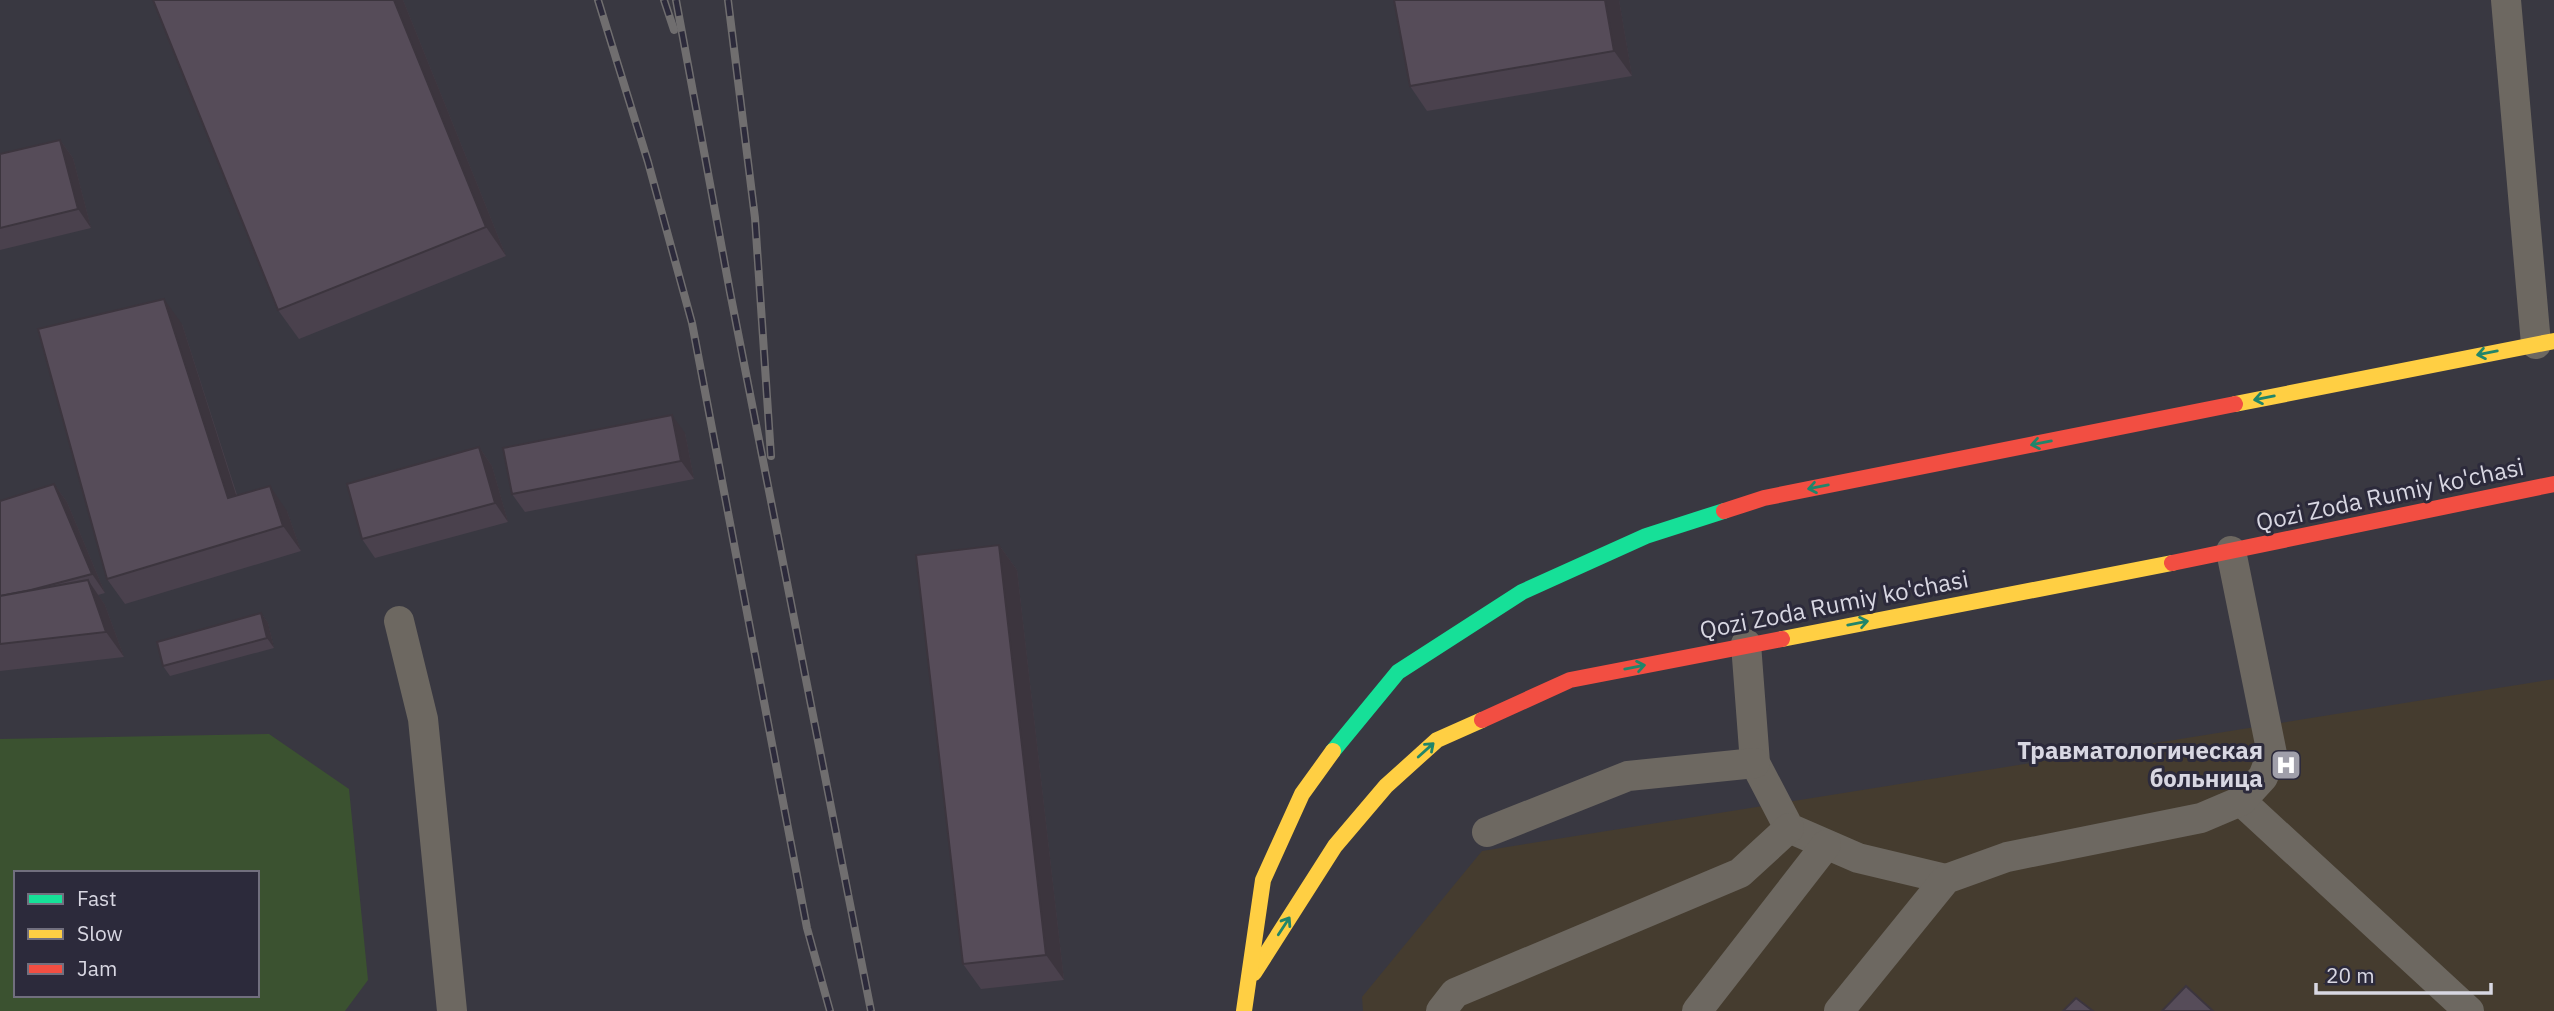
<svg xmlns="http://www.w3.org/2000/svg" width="2554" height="1011" viewBox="0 0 2554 1011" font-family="'IBM Plex Sans',sans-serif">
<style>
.medical{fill:#453c2f}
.green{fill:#3b5230;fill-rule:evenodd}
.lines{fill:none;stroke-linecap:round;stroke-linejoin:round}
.lane{stroke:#6d6861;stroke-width:30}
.fast{stroke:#16e098;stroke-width:16}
.slow{stroke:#ffcf43;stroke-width:16}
.jam{stroke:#f24e42;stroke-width:16}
.rail-casing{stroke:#706e6f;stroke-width:8}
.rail{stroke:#2c2a3b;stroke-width:5;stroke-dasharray:16;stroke-linecap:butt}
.wall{fill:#4a414d}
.shaded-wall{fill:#3c353e}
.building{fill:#564c59;stroke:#3c353e;stroke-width:2}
.oneway{stroke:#21856a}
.labels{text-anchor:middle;stroke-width:6;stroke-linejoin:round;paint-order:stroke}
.street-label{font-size:24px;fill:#d8d7e2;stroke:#2c2a3b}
.poi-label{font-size:24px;font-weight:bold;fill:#d8d7e2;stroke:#2c2a3b;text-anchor:end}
</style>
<rect width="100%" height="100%" fill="#393841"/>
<polygon class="medical" points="2554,679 2554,1011 1363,1011 1362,997 1482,851"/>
<path class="green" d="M269,734L349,789L368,980L345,1011H0V739ZM16,873H257V995H16Z"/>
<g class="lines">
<g class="lane">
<polyline points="2506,0 2536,344"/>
<polyline points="399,621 423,719 452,1011"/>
<polyline points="1746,644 1755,763 1789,828 1858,858 1946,879"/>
<polyline points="2241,801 2469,1011"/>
<polyline points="1487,832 1628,776 1755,763"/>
<polyline points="1441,1011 1455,993 1740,873 1789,828"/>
<polyline points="1697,1011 1826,845"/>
<polyline points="1839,1011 1946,879 2007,857 2201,818 2241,801 2263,777 2272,754 2231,551"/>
</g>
<polyline class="fast" points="1333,751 1398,672 1522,592 1646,536 1724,511"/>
<g class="slow">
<polyline points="2235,404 2554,341"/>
<polyline points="1782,639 2172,563"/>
<polyline points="1254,973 1335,846 1386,786 1437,740 1482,720"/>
<polyline points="1244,1011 1263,880 1302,794 1333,751"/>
</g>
<g class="jam">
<polyline points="1724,511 1764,498 2235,404"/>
<polyline points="2172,563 2554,484"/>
<polyline points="1482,720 1570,680 1782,639"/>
</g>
<g class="rail-casing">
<g id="rail">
<polyline points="598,0 648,162 692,323 807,928 830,1011"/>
<polyline points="664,0 674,30"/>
<polyline points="676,0 730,292 871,1011"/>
<polyline points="728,0 755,218 771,456"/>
</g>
</g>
<use href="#rail" class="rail"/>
</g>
<g class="wall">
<polygon points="403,0 506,256 299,339 278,310"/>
<polygon points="1619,0 1632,76 1427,111 1410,86"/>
<polygon points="60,140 73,158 91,228 0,250 0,154"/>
<polygon points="182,324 237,495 287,511 301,551 125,604 107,579"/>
<polygon points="685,433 694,479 525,512 512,494"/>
<polygon points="479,447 492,466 508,522 375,558 362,539"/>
<polygon points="54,484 67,502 105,593 98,595 105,605 124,657 0,671 0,501"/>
<polygon points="999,545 1017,570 1064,980 981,989 963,964"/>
<polygon points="261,613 268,623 274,648 170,676 163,666"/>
</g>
<g class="shaded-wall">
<polygon points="394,0 403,0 506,256 486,227"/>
<polygon points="1605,0 1619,0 1632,76 1614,51"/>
<polygon points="60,140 73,158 91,228 78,209"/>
<polygon points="164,299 182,324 245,523 228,498"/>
<polygon points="672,415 685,433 694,479 681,461"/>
<polygon points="479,447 492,466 508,522 495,503"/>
<polygon points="54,484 67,502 105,593 92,574"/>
<polygon points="270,486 287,511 301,551 283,526"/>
<polygon points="999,545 1017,570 1064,980 1046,955"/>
<polygon points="88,580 105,605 124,657 106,632"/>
<polygon points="261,613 268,623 274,648 267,638"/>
</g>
<g class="building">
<polygon points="153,0 394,0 486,227 278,310"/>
<polygon points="1394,0 1605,0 1614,51 1410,86"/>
<polygon points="60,140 78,209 0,228 0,154"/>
<polygon points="164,299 228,498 270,486 283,526 107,579 38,329"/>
<polygon points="672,415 681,461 512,494 503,448"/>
<polygon points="479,447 495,503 362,539 347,484"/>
<polygon points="54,484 92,574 31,590 0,596 0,501"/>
<polygon points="999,545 1046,955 963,964 916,555"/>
<polygon points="88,580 106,632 0,644 0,596"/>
<polygon points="261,613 267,638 163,666 157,642"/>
<polygon points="2186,986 2213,1011 2162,1011"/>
<polygon points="2076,998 2093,1011 2063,1011"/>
</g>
<defs><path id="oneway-shaft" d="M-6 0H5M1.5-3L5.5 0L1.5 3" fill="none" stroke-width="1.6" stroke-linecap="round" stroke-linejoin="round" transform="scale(1.75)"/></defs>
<g class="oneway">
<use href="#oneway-shaft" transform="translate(2487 353) rotate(169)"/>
<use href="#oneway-shaft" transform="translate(2264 398) rotate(169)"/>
<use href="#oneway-shaft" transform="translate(2041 443) rotate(169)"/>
<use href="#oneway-shaft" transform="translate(1818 487) rotate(169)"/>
<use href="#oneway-shaft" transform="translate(1858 623) rotate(-11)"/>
<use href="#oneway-shaft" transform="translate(1635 667) rotate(-11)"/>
<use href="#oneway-shaft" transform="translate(1426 750) rotate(-42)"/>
<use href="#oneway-shaft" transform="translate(1284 926) rotate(-57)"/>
</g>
<defs>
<g id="hospital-square" transform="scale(1.575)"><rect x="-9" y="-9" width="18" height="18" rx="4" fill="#a09faa" stroke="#2c2a3b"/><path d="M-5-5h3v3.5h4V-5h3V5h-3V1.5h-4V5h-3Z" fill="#fff"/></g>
</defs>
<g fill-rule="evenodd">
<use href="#hospital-square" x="2286" y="765"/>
</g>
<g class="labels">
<g class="street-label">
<text transform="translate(2390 495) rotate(-12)" y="8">Qozi Zoda Rumiy ko'chasi</text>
<text transform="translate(1834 605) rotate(-11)" y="8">Qozi Zoda Rumiy ko'chasi</text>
</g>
<g class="poi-label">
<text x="2263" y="759">Травматологическая<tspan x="2263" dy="28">больница</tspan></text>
</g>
</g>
<rect x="14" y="871" width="245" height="126" fill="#2c2a3b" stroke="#716f7e" stroke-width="2"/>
<rect x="28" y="894" width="35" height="10" fill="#16e098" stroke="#716f7e" stroke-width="2"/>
<text x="77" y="906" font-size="21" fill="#d8d7e2">Fast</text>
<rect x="28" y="929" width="35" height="10" fill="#ffcf43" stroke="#716f7e" stroke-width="2"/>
<text x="77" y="941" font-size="21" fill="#d8d7e2">Slow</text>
<rect x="28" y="964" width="35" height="10" fill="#f24e42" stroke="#716f7e" stroke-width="2"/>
<text x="77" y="976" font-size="21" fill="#d8d7e2">Jam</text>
<path d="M2316 983v10h175v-10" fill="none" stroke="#d8d7e2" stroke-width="3.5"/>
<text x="2326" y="983" font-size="21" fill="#d8d7e2" stroke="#2c2a3b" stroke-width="5" paint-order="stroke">20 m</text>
</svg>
